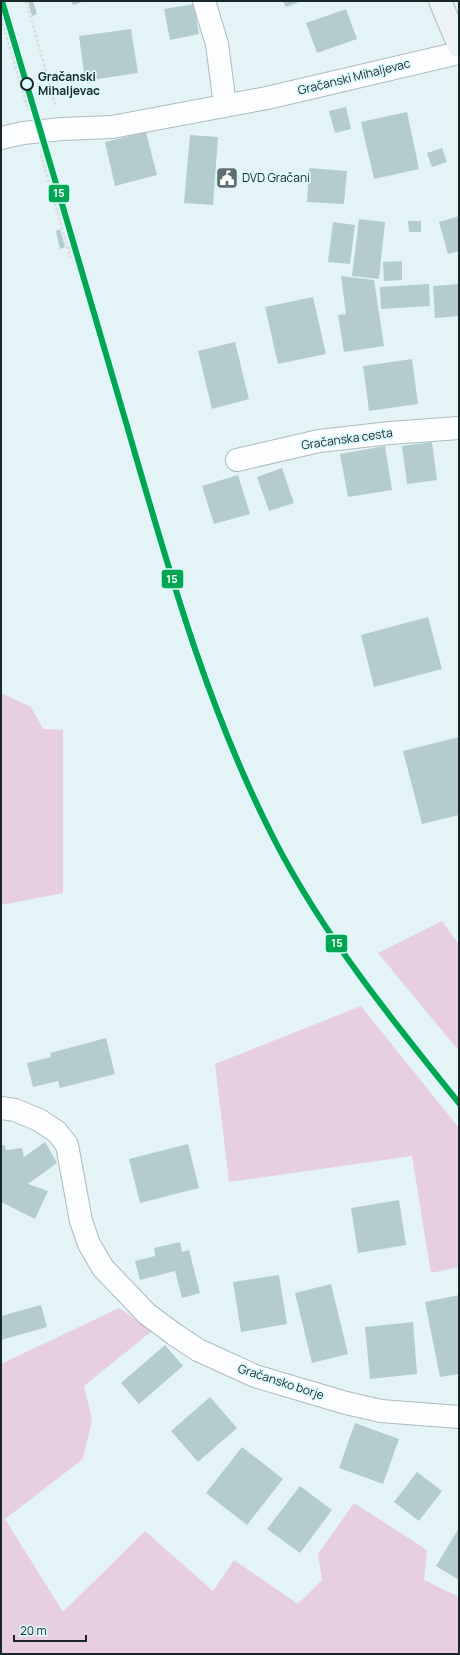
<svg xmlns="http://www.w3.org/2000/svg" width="460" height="1655" viewBox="0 0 460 1655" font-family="Manrope,sans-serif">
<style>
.forest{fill:#e8cee1}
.building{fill:#b5ccce}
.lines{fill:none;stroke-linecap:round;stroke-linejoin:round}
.street-casing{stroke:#adbbbd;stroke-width:24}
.secondary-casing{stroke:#adbbbd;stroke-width:24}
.path{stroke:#d8ddde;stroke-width:2.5;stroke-dasharray:3 2;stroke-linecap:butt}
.street{stroke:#fbfdfe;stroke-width:22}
.secondary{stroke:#ebf3f4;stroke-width:22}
.tram-1-casing{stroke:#dcfafe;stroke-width:9}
.tram-1{stroke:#00a651;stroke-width:6}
.stop-dot{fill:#dcfafe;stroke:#182728;stroke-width:2}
.labels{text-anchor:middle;stroke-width:3.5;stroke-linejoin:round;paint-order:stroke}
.stop-label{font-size:12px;font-weight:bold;fill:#182728;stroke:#dcfafe;text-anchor:start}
.street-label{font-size:12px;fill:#182728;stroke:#dcfafe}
.poi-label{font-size:12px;fill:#182728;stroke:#dcfafe;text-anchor:start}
.line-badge{stroke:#dcfafe;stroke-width:1.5}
.badge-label{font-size:11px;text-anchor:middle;font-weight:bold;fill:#fff}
</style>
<rect width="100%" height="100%" fill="#e4f4f6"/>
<g class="forest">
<polygon points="1,693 31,707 43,729 63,730 63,893 1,905"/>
<polygon points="442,921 459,945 459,1051 378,953"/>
<polygon points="361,1006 459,1128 459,1267 431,1273 412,1156 229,1182 215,1064"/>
<polygon points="119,1308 152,1331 84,1386 92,1420 83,1459 5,1519 63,1612 145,1531 213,1591 234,1560 298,1604 322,1580 318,1554 354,1503 427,1550 424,1580 459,1597 459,1654 1,1654 1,1364"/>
</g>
<g class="building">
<polygon points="28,1 33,1 37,14 32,16"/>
<polygon points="71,1 85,1 73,5"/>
<polygon points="283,1 302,1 286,7"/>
<polygon points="194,4 199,34 170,40 164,9"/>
<polygon points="346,9 357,39 317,53 306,23"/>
<polygon points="131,29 138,73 85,81 79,36"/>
<polygon points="346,107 351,129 335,133 329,111"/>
<polygon points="407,112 419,169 374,179 361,122"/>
<polygon points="146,132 157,175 115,186 105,142"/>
<polygon points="190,135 218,137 213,205 184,203"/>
<polygon points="442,148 447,162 432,167 427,153"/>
<polygon points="309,168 347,171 344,204 307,202"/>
<polygon points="459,216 459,251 448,254 439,222"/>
<polygon points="359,219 385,222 379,279 352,276"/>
<polygon points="408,221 421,221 421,232 409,232"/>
<polygon points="333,222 355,225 350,264 328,262"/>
<polygon points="60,229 65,247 60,249 56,231"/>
<polygon points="402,261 402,280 384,281 383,262"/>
<polygon points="341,276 374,280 384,346 344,352 338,315 346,314"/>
<polygon points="429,284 430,306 381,309 380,287"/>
<polygon points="459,284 459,316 435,318 433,286"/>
<polygon points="313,297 326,354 278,364 265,307"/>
<polygon points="235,342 249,399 212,409 198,351"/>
<polygon points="412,359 418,404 369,411 363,366"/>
<polygon points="432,442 437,480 407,484 402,446"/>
<polygon points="385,446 392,490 348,497 340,454"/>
<polygon points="282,468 294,503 269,511 257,477"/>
<polygon points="238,475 250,514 214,524 202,486"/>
<polygon points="428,617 442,669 374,687 361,635"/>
<polygon points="459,737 459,815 422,824 403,751"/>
<polygon points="106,1038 115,1074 60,1088 58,1081 33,1087 27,1063 51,1057 50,1053"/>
<polygon points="45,1142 57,1163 28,1184 48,1191 35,1219 1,1202 1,1146 5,1145 6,1150 22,1148 24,1157"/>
<polygon points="188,1144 199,1188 140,1203 129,1159"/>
<polygon points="399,1200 406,1245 358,1253 351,1208"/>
<polygon points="180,1242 182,1252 189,1250 200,1293 182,1298 175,1271 140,1280 135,1261 155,1256 154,1248"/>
<polygon points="279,1275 287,1324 241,1332 233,1282"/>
<polygon points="331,1284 348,1354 312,1363 295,1293"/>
<polygon points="459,1295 459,1374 440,1377 425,1302"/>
<polygon points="41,1305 47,1327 1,1340 1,1316"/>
<polygon points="413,1322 417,1374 370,1379 365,1327"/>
<polygon points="165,1345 183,1366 139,1404 121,1383"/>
<polygon points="210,1397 237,1428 198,1462 171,1431"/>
<polygon points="355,1423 399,1439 383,1484 339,1468"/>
<polygon points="242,1447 283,1479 247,1525 206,1493"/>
<polygon points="417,1472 442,1491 419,1521 394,1502"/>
<polygon points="300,1486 332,1510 300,1553 267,1529"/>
<polygon points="459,1528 459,1580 436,1566"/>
</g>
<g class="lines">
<g class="street-casing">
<g id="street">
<polyline points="204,1 217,44 225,105"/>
<polyline points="1,138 23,133 62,129 112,127 267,98 459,53"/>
<polyline points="237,460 319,441 390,433 459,428"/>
<polyline points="1,1108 15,1110 39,1120 57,1132 67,1145 81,1221 89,1244 103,1268 147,1314 174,1334 198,1350 255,1376 346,1403 381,1411 459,1417"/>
</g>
</g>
<g class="secondary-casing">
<polyline id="secondary" points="440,1 459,46"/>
</g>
<g class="path">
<polyline points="26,1 56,107"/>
<polyline points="1,18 28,110"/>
<polyline points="41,155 71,260"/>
</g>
<use href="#street" class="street"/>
<use href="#secondary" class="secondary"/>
<g class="tram-1-casing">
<path id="tram-1" d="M2,1C43,140 85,280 125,419C167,563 206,707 275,841C324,936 392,1020 459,1103"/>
</g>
<use href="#tram-1" class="tram-1"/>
</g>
<defs>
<g id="civic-square" transform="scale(1.15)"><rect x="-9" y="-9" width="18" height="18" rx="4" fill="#5f6f70" stroke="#dcfafe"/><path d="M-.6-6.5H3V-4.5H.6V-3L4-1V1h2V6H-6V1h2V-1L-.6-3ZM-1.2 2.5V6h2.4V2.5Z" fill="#fff"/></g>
</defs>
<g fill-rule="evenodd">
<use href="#civic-square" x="227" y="178"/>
</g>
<circle class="stop-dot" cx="27" cy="84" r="6"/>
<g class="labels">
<g class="stop-label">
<text x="38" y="81">Gračanski<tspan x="38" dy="14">Mihaljevac</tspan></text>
</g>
<g class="street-label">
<text transform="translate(354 77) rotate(-14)" y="4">Gračanski Mihaljevac</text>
<text transform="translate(347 439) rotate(-8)" y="4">Gračanska cesta</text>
<text transform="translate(281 1382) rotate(18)" y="4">Gračansko borje</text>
</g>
<g class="poi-label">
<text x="242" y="182">DVD Gračani</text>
</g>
</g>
<g class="line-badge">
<rect x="48" y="184" width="22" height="19" rx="4" fill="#00a651"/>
<rect x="161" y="569" width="23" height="20" rx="4" fill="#00a651"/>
<rect x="325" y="934" width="23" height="19" rx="4" fill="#00a651"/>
</g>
<g class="badge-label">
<text x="59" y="197">15</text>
<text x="172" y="583">15</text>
<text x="337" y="947">15</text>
</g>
<rect width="460" height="1655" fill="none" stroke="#182728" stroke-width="4"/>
<path d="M14 1635v6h72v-6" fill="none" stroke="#182728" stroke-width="2"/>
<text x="20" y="1635" font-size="12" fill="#182728" stroke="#dcfafe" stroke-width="3" paint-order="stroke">20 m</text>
</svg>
